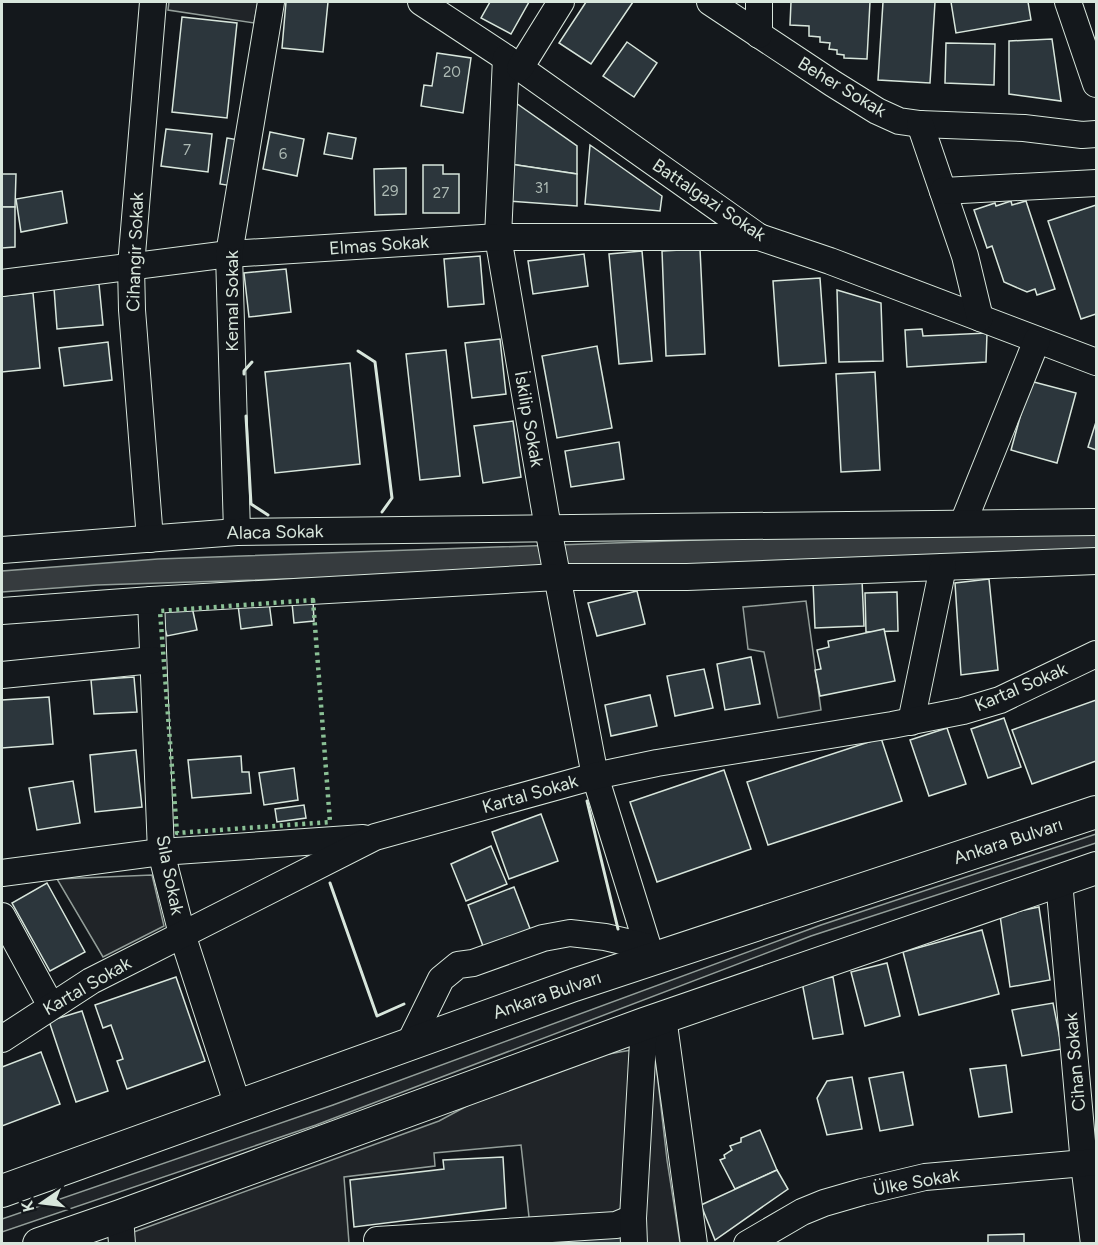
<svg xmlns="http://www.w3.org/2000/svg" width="1098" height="1245" viewBox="0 0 1098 1245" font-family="Figtree,sans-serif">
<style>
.green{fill:#202428;stroke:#939e99;stroke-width:1.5}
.water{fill:#363b3e;stroke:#939e99;stroke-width:1.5}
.building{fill:#2c363c;stroke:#d8e6dc;stroke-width:1.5}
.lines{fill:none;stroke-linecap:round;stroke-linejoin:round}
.minor-casing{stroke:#d8e6dc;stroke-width:28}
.major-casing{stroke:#d8e6dc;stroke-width:34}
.minor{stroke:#14181c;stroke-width:26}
.major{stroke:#14181c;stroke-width:32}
.hedge{stroke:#8ac095;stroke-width:4.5;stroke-dasharray:3 4.5;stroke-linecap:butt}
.wall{stroke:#d8e6dc;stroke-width:3}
.labels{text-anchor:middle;stroke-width:4.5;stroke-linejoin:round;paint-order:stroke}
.number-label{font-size:15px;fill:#adbab4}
.street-label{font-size:18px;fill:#d8e6dc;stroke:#14181c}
</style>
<rect width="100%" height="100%" fill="#14181c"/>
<g class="green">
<polygon points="169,2 258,2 254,23 168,10"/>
<polygon points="806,601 821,710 778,718 764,652 748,649 743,607"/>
<polygon points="1096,834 1096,843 811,936 316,1125 2,1232 2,1219 333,1105 821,925"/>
<polygon points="152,875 164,926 103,957 57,879"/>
<polygon points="654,1046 667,1160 680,1243 636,1243 530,1226 521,1145 434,1153 435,1166 344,1177 349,1243 133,1243 131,1233 439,1121 510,1083 586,1058"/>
</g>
<polygon class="water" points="1096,528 1096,553 97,585 2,592 2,571 158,559 753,538"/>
<g class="building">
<polygon points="286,2 328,2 323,52 282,48"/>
<polygon points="490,2 529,2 511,34 481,18"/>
<polygon points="586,2 633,2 591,64 559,43"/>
<polygon points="791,2 870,2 867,59 844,58 844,55 837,54 837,50 829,49 830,43 820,42 820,37 809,36 809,26 790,25"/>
<polygon points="883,2 935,2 930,83 878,80"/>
<polygon points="951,2 1028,2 1031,20 956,33"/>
<polygon points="182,17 237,23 227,118 172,112"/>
<polygon points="1052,39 1061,101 1009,94 1009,41"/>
<polygon points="627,42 657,63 634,97 603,76"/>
<polygon points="946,43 995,44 994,85 945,83"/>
<polygon points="437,53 471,58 463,113 421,106 424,85 432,86"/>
<polygon points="516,103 577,146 577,174 510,164"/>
<polygon points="166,129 212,134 208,172 161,166"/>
<polygon points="270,132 304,139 297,176 263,169"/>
<polygon points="328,133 356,138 352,159 324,154"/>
<polygon points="227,138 239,140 232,186 220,184"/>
<polygon points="590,145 662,196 660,211 585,204"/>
<polygon points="510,164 577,174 577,206 507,201"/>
<polygon points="423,165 443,165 443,174 459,174 459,213 423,213"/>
<polygon points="406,168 406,214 375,215 374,169"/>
<polygon points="2,174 16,174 15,207 2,207"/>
<polygon points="62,191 67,223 21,232 16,199"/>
<polygon points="1011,201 1012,205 1026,201 1055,289 1037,295 1035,289 1027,292 1004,282 992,246 987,248 974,210 995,203 996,206"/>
<polygon points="1096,205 1096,314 1081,319 1048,221"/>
<polygon points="2,207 15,207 15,247 2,248"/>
<polygon points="700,249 705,354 666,356 662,251"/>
<polygon points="642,251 652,361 619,364 609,254"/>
<polygon points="584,254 588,286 533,294 528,261"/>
<polygon points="480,256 484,304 448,307 444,259"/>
<polygon points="286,269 291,312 249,317 244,273"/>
<polygon points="820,278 826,363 779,366 773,281"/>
<polygon points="99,284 103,325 57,329 54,288"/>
<polygon points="837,290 881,303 883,361 839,362"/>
<polygon points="33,293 40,368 2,372 2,296"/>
<polygon points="922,329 923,336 987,333 986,362 907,367 905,330"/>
<polygon points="500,339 506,394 472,398 465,343"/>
<polygon points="108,342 112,380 64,386 59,348"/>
<polygon points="597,346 612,428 557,438 542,356"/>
<polygon points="446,350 460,476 420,480 406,354"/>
<polygon points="350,363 360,464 275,473 265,372"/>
<polygon points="875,372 880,470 841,472 836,374"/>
<polygon points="1030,381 1076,393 1057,463 1011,450"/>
<polygon points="513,421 521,477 483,483 474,426"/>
<polygon points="1096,422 1096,450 1088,447"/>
<polygon points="619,442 624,479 571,487 565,451"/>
<polygon points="989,579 998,670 961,675 955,583"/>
<polygon points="862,580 864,626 815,628 813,582"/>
<polygon points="637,591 645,624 597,636 588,603"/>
<polygon points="897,592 898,631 866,632 865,593"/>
<polygon points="313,600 314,621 294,623 292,603"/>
<polygon points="269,602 272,625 241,629 238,605"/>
<polygon points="192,607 197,630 167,636 160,611"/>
<polygon points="884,629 895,681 820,696 815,670 821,669 817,650 829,647 828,641"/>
<polygon points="751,657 760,704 725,710 717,664"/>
<polygon points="704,669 713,708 675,716 667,676"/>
<polygon points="134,677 137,712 94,714 91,680"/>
<polygon points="650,695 657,726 611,736 605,705"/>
<polygon points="49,697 53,744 2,748 2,700"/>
<polygon points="1096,700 1096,761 1032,784 1012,730"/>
<polygon points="1004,718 1021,767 988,778 971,729"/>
<polygon points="947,728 966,784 929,796 910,740"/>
<polygon points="881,738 902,801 768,845 747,782"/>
<polygon points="136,750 142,807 95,812 90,755"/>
<polygon points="241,756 242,772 249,772 251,793 192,798 188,760"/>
<polygon points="294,768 298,800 264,805 259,773"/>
<polygon points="724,770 751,849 657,882 630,802"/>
<polygon points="73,781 80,823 37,830 29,788"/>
<polygon points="304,805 306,818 277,822 275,809"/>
<polygon points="541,814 558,861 509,879 492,832"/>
<polygon points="491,846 507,884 466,901 451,864"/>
<polygon points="47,883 85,952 50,971 12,903"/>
<polygon points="514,887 534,939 487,957 468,905"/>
<polygon points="1039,907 1050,980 1010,987 1000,915"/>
<polygon points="982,930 999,994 919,1015 903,952"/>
<polygon points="887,963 900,1016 865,1026 851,972"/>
<polygon points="176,977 205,1061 127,1089 117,1061 123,1059 111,1025 103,1028 95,1005"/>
<polygon points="833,977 843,1034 813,1039 802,982"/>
<polygon points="1053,1003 1062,1049 1022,1056 1012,1010"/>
<polygon points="82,1011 108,1091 76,1102 49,1021"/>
<polygon points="41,1052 60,1104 2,1126 2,1067"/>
<polygon points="1006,1065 1012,1112 979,1117 970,1069"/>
<polygon points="903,1072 913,1125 880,1131 869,1078"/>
<polygon points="852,1077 862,1129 827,1135 817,1098 827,1081"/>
<polygon points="760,1130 777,1170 735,1189 720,1160 725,1158 724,1155 732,1150 730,1146 741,1142 741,1138"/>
<polygon points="503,1157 506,1208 354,1227 350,1180 444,1169 443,1160"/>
<polygon points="777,1170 788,1189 715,1240 701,1205"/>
<polygon points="625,1230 626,1244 516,1244"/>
<polygon points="1024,1234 1024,1244 988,1244 988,1235"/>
</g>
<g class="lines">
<g class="minor-casing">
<g id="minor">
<polyline points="421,2 506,58 759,237 830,261 1096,362"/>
<polyline points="710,2 832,83 877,111 899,121 920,124 1024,128 1082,135 1096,134"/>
<polyline points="759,2 759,35"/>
<polyline points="1068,2 1096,84"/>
<polyline points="506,58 498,237 548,528 595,776 648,947"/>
<polyline points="520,68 561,2"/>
<polyline points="920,124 965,256 980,318"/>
<polyline points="943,191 1096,183"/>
<polyline points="2,283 229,254 498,237 759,237"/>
<polyline points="963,523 1037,340"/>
<polyline points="237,532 229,254 271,2"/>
<polyline points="150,539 132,310 131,266 153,2"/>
<polyline points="2,550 237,532 1096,522"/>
<polyline points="151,600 161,852 182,934 238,1106"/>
<polyline points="2,611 151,600 557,577 687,577 1096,561"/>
<polyline points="2,675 153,660"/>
<polyline points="911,722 943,567"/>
<polyline points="2,873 161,852 363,838"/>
<polyline points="1059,881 1084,1164 1094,1244"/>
<polyline points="2,916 51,1006"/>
<polyline points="663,1017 694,1244"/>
<polyline points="2,1039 91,981 375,837 595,776 657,763 892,725 963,711 1000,700 1096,654"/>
<polyline points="410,1042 441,979 458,965 473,963 543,938 570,933 605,937 648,947"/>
<polyline points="120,1216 122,1244"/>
<polyline points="377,1240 616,1225 633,1218"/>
<polyline points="634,1244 633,1218 644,1024"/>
<polyline points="747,1244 802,1212 824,1203 862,1192 925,1177 1096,1162"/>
</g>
</g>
<g class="major-casing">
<g id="major">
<polyline points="2,1191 574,985 1096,812"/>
<polyline points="39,1244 120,1216 644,1024 1096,868"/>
</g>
</g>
<use href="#minor" class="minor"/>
<use href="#major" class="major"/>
<polygon class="hedge" points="313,600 330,822 177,833 160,611"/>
<g class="wall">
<polyline points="358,351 375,362 392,498 382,512"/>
<polyline points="244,374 244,371 252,362"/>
<polyline points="246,416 251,504 268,515"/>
<polyline points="587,801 618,929"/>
<polyline points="330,883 377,1016 404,1004"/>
</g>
</g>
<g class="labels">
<g class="number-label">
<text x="452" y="77">20</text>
<text x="187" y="155">7</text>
<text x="283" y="159">6</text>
<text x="542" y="193">31</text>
<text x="390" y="196">29</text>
<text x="441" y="198">27</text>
</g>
<g class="street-label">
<text transform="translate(842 87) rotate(31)" y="6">Beher Sokak</text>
<text transform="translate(709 200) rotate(34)" y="6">Battalgazi Sokak</text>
<text transform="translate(379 245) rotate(-4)" y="6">Elmas Sokak</text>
<text transform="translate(135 252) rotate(-88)" y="6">Cihangir Sokak</text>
<text transform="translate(232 301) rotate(-90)" y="6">Kemal Sokak</text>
<text transform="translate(529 419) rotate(80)" y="6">İskilip Sokak</text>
<text transform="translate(275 532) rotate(-1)" y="6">Alaca Sokak</text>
<text transform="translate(1021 687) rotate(-23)" y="6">Kartal Sokak</text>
<text transform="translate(530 794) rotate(-16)" y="6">Kartal Sokak</text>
<text transform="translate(1008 841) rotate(-18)" y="6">Ankara Bulvarı</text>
<text transform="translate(170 875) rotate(79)" y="6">Sıla Sokak</text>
<text transform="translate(87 986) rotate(-30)" y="6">Kartal Sokak</text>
<text transform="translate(547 995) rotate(-19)" y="6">Ankara Bulvarı</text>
<text transform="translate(1075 1062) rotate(-95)" y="6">Cihan Sokak</text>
<text transform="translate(916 1182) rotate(-10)" y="6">Ülke Sokak</text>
</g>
</g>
<rect width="1098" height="1245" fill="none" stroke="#d8e6dc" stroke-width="6"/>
<g transform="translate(42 1203) rotate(256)" stroke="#14181c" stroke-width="4.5" paint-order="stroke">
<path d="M0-4.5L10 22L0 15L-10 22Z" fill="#d8e6dc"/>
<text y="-9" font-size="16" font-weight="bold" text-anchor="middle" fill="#d8e6dc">K</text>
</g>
</svg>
